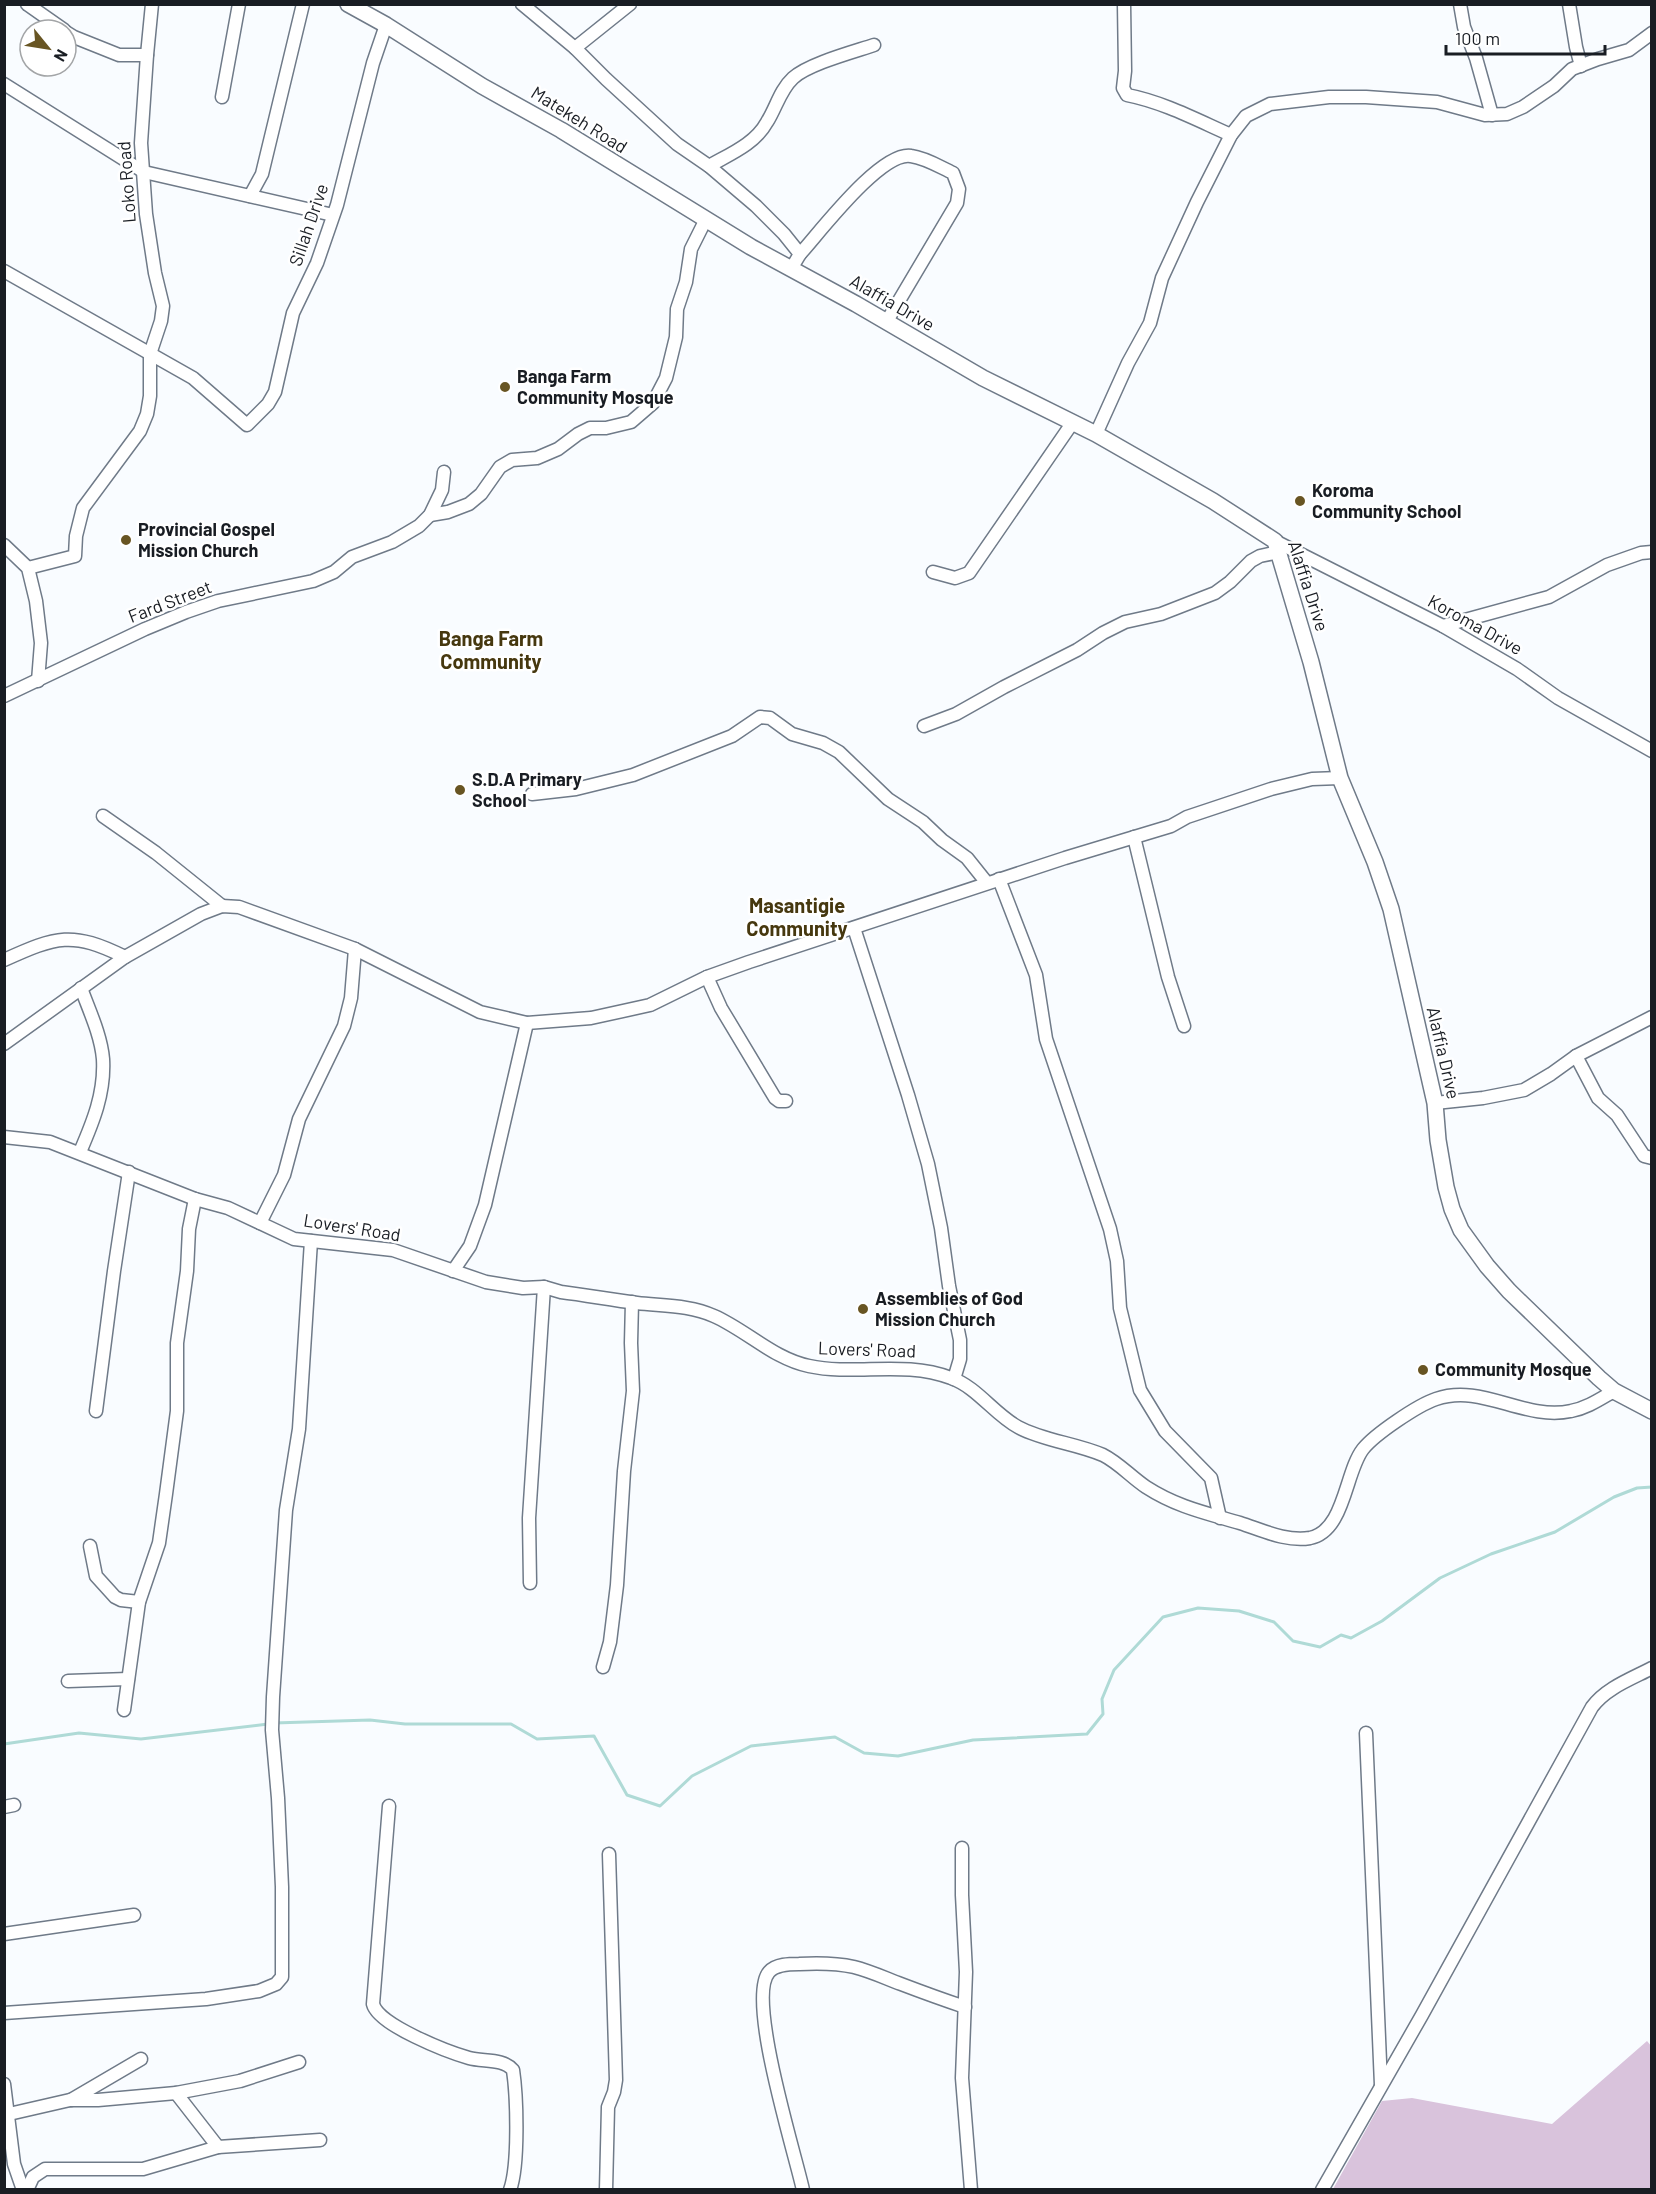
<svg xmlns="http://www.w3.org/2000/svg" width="1656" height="2194" viewBox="0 0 1656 2194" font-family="Barlow,sans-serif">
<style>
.green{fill:#d9c3dc}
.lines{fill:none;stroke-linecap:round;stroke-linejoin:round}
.stream{stroke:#afdad6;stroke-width:3}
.minor-casing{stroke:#6f7a88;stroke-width:15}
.tertiary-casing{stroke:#6f7a88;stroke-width:18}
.minor{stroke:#fff;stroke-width:12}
.tertiary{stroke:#fff;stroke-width:15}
.poi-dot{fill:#685523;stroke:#fff;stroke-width:2}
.labels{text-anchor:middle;stroke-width:5;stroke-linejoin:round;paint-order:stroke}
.street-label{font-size:18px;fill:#191d23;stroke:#fff}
.poi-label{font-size:18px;font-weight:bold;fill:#191d23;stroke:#fff;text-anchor:start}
.neighbourhood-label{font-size:20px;font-weight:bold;fill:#46380f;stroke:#fff}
</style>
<rect width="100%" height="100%" fill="#f9fcff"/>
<polygon class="green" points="1647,2041 1652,2047 1651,2189 1333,2189 1382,2101 1412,2098 1552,2124"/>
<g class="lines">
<g class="stream">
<polyline points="274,1723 370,1720 405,1724 511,1724 537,1739 594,1736 627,1795 660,1806 692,1776 751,1746 835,1737 864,1753 898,1756 973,1740 1087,1734 1103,1714 1102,1699 1114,1670 1163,1617 1198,1608 1239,1611 1274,1622 1293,1641 1320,1647 1341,1635 1351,1638 1382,1621 1440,1578 1491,1554 1555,1532 1614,1497 1637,1488 1652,1487"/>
<polyline points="4,1744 79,1733 141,1739 268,1724"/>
</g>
<g class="minor-casing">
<g id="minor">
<polyline points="27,4 64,30"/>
<polyline points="522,4 575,48 606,79 677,144 709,166 756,206 784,234 800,254 791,269"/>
<path d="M1124,4L1125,71L1123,88L1127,95C1163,102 1197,120 1231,135"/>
<polyline points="1460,4 1464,27 1476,58 1492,115"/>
<polyline points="1569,4 1576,47 1581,66"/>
<polyline points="66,32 74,37 119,55 147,55"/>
<polyline points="575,48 630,4"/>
<polyline points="4,84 144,172 333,215"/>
<polyline points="222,97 239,4"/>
<path d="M709,166C730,154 755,144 767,122C776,108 780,90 793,78C808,64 853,52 874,45"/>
<polyline points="250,196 262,174 303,4"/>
<path d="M800,254C820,232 881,151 911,156C926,158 940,167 953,173L959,189L957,203L887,321"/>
<polyline points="4,271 193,378 247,425 268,404 275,392 293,313 317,263 337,205 373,63 386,25"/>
<polyline points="1096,434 1128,363 1150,323 1162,278 1197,202 1231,135 1246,116 1270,104 1329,97 1366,97 1437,102 1485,115 1507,114 1523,107 1554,86 1572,69 1598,59 1629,50 1652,33"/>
<polyline points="430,515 448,512 469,504 481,494 500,467 512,460 537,458 558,449 578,434 590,428 606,428 631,422 653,403 666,378 676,337 677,309 686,282 691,249 706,219"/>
<polyline points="1275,541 1443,626 1517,669 1558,698 1652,751"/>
<polyline points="4,545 28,568 36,601 41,643 38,681"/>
<polyline points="28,568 75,556 76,536 83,508 140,431 147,414 150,396 150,354 161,321 163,306 155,273 146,214 141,143 147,55 152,4"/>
<polyline points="933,572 955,578 969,573 1073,422"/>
<polyline points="1443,626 1549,597 1607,565 1641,553 1652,552"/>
<polyline points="4,696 145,629 186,612 218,601 313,581 334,572 352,557 392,542 419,526 430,515 442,490 444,472"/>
<polyline points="924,726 956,714 1004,687 1077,650 1103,633 1125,622 1161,614 1215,593 1230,582 1251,561 1260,556 1279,552"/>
<polyline points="532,794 576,789 633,775 732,736 760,717 770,718 792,734 823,743 839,752 888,799 923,822 942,840 967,858 987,883"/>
<polyline points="103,816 156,853 222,906"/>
<polyline points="1134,837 1168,977 1184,1026"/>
<polyline points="999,879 1036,975 1046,1039 1110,1229 1117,1261 1120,1308 1140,1390 1165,1431 1211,1478 1220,1518"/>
<polyline points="854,928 908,1095 928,1164 941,1228 949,1286 960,1340 960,1359 954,1379"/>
<path d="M4,960C57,936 72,931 125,957"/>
<polyline points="707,977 721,1008 775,1098 779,1101 786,1101"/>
<polyline points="4,1044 125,957 201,914 222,906 239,907 355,949 480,1012 527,1023 591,1018 650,1005 707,977 749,962 1065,858 1171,826 1187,817 1271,789 1312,779 1340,778"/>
<polyline points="1576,1056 1598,1098 1617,1115 1644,1156 1652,1158"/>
<polyline points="1435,1103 1483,1098 1524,1090 1551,1074 1576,1056 1652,1017"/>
<path d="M4,1137L50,1142L195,1199L228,1208L294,1239L393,1250L486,1282L523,1288L544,1287L561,1292C586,1295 612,1300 637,1303C663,1306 690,1305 714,1316C746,1330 774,1359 809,1366C856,1376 903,1360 951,1378C977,1387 994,1414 1018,1427C1044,1441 1075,1443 1103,1455C1119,1463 1131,1477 1146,1487C1177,1507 1206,1513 1240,1523C1262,1530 1286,1542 1310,1538C1345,1531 1345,1472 1363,1449C1375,1434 1418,1405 1436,1399C1482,1383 1524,1421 1571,1411C1587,1408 1600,1399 1614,1391"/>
<path d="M80,1152C93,1122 105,1093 103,1059C101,1035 89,1010 81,988"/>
<polyline points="260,1223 284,1175 299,1119 344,1026 351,998 355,949"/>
<polyline points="453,1271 470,1246 485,1205 527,1023"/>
<polyline points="96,1411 114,1271 129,1172"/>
<polyline points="90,1546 96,1576 115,1597 121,1600 139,1602"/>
<polyline points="530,1583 529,1518 544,1287"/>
<polyline points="603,1667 610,1642 617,1585 624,1471 633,1391 631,1343 632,1302"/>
<polyline points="68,1681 128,1679"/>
<polyline points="124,1710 139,1602 159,1543 166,1494 177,1411 177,1343 187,1271 189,1229 195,1199"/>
<polyline points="1366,1733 1381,2085"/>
<path d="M389,1806L373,2004C378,2025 448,2052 469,2058C483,2062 503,2058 513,2070C517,2097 519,2165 510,2190"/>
<polyline points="4,1807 14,1805"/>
<polyline points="962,1848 962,1895 966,1972 962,2078 971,2190"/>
<polyline points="4,1934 134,1915"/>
<polyline points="4,2013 206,1999 259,1991 276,1984 282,1977 282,1887 278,1798 272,1730 273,1697 286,1510 299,1429 311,1241"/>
<polyline points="4,2084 14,2164 23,2190"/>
<polyline points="176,2093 218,2147"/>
<polyline points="71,2100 141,2059"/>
<polyline points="9,2114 70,2100 98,2100 176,2093 240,2081 299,2062"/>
<polyline points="27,2190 33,2177 45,2169 143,2169 218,2147 320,2140"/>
<polyline points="606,2190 608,2107 614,2092 616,2080 609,1854"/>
<path d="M803,2190C795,2153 746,1998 769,1972C776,1964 790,1964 799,1964C817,1963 836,1963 854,1967C870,1971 885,1978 901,1984C922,1992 944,2000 965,2007"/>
<path d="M1322,2190L1422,2015L1592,1707C1606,1688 1631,1679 1652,1668"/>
</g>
</g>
<g class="tertiary-casing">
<polyline id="tertiary" points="348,4 386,25 482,86 561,130 751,247 856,304 983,378 1096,434 1213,501 1275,541 1311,662 1340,778 1375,862 1391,909 1435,1103 1438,1140 1446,1187 1452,1209 1461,1230 1487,1266 1509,1291 1599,1378 1614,1391 1652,1411"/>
</g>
<use href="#minor" class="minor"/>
<use href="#tertiary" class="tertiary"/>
</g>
<g class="poi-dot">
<circle cx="505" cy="387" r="6"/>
<circle cx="1300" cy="501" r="6"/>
<circle cx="126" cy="540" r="6"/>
<circle cx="460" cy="790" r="6"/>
<circle cx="863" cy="1309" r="6"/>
<circle cx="1423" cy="1370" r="6"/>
</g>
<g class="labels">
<g class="street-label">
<text transform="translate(579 120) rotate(32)" y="6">Matekeh Road</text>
<text transform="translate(127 182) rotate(-94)" y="6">Loko Road</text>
<text transform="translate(309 225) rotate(-71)" y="6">Sillah Drive</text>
<text transform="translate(892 303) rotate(30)" y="6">Alaffia Drive</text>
<text transform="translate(1308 586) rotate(72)" y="6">Alaffia Drive</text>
<text transform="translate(170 602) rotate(-21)" y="6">Fard Street</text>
<text transform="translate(1475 625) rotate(29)" y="6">Koroma Drive</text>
<text transform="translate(1443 1053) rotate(77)" y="6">Alaffia Drive</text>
<text transform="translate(352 1228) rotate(9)" y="6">Lovers' Road</text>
<text transform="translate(867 1350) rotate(2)" y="6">Lovers' Road</text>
</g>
<g class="poi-label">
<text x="517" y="383">Banga Farm<tspan x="517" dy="21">Community Mosque</tspan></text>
<text x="1312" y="497">Koroma<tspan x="1312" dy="21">Community School</tspan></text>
<text x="138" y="536">Provincial Gospel<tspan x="138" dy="21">Mission Church</tspan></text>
<text x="472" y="786">S.D.A Primary<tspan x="472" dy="21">School</tspan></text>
<text x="875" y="1305">Assemblies of God<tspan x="875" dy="21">Mission Church</tspan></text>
<text x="1435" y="1376">Community Mosque</text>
</g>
<g class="neighbourhood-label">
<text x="491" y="646">Banga Farm<tspan x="491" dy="23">Community</tspan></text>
<text x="797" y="913">Masantigie<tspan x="797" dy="23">Community</tspan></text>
</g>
</g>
<rect width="1656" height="2194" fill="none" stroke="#191d23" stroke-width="12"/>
<g transform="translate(48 48) rotate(120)"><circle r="28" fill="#ffffff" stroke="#a3a5a7" stroke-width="1.5"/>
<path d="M0-4.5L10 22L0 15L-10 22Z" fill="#685523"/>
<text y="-9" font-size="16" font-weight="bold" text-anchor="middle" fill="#191d23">N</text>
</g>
<path d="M1446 45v9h159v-9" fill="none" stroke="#191d23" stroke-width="3"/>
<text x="1455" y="45" font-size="18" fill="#191d23" stroke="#ffffff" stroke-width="4.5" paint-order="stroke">100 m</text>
</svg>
